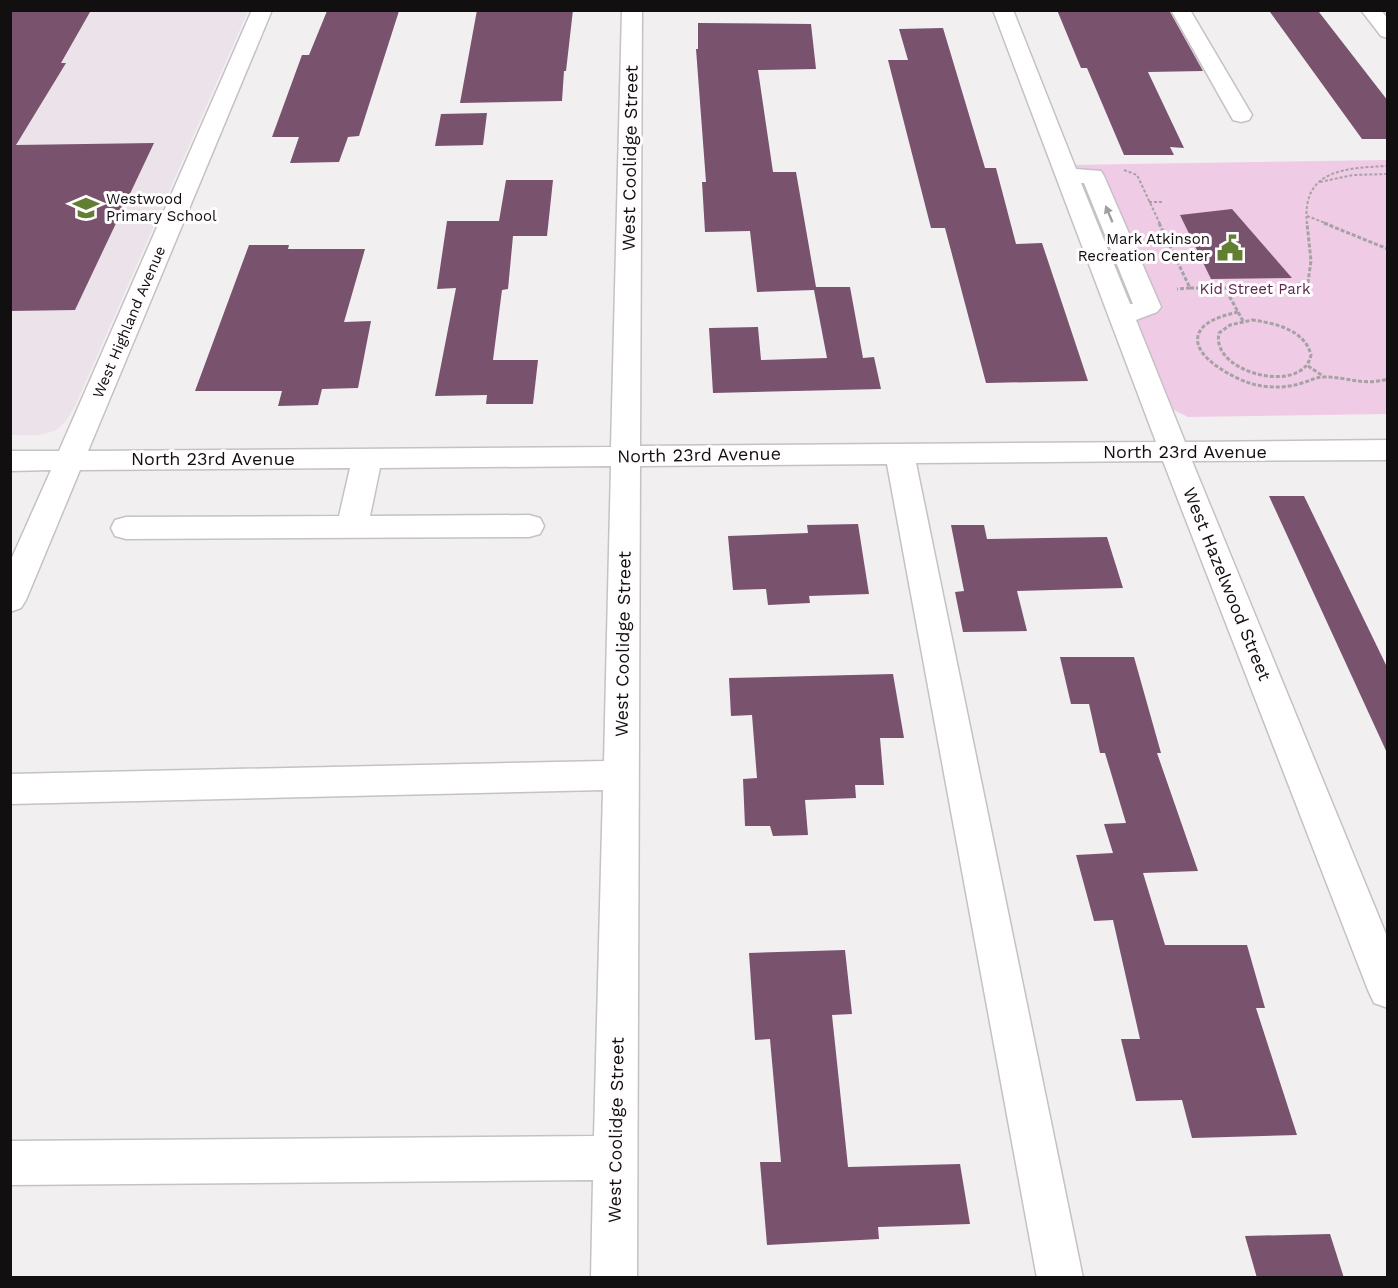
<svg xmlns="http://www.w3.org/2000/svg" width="1398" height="1288" viewBox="0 0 1398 1288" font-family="'Work Sans',sans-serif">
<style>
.built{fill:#ece2e9}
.green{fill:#f0cbe5}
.building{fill:#79526e}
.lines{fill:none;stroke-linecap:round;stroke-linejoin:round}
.minor-casing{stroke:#c5c1c4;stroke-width:3}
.path-far1{stroke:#a5a2a4;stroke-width:2;stroke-dasharray:3 2;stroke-linecap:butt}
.path{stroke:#a5a2a4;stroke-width:3;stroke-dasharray:4 2;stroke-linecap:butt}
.minor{fill:#fff;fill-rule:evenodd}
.oneway{fill:#a09f9f}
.labels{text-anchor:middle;stroke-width:6;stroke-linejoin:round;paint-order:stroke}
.far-poi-label{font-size:15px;fill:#110f10;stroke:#fffdfe;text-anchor:start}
.far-park-label{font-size:15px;fill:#5c2650;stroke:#fffdfe}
.far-street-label{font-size:15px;fill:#110f10;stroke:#fffdfe}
.street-label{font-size:18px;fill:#110f10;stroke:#fffdfe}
</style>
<rect width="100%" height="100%" fill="#f2eff1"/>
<polygon class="built" points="10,11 248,11 75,406 66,421 55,431 38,435 11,435"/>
<polygon class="green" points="1387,160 1387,414 1188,417 1168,407 1067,165"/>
<g class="building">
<polygon points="477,10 573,10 566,71 564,71 562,101 460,103"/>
<polygon points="1057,10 1169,10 1203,71 1148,72 1184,148 1170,147 1174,155 1124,155 1087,68 1081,68"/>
<polygon points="327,11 399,11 359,136 348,137 339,162 290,163 299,137 272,137 302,55 309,55"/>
<polygon points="10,12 90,12 61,63 66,63 16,145 154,143 75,310 10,311"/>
<polygon points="1270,12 1319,12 1388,101 1388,139 1362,139"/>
<polygon points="698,23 811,24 816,69 758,70 773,172 796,172 816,287 850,287 863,358 874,357 881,389 713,393 709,328 758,327 761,360 827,358 814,290 757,292 750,231 705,232 702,182 706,182 696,49 698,49"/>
<polygon points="943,28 985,168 996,168 1016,244 1042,243 1088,381 986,383 945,228 931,228 888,60 908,60 899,29"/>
<polygon points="487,113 483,145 435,146 441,114"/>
<polygon points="506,180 553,180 547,236 513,236 508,289 502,290 493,360 538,360 533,404 486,404 487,395 435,396 456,288 437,289 447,221 499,221"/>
<polygon points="1232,209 1292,278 1211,279 1180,215"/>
<polygon points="249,245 289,245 288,249 365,249 344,322 371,321 358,388 322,389 318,405 278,406 282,391 195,391"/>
<polygon points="1269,496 1304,496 1388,669 1388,755"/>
<polygon points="858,524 869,594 809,596 810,603 768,605 766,589 733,590 728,536 808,533 807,525"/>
<polygon points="951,525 984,525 987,539 1107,537 1123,588 1017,591 1027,631 963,632 955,592 964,591"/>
<polygon points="1060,657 1134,657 1161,753 1157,753 1198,871 1143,873 1165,945 1247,945 1265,1008 1256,1008 1297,1135 1192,1138 1182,1100 1136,1101 1121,1039 1140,1039 1113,920 1094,921 1076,855 1113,853 1104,824 1126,823 1105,753 1100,753 1089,704 1071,704"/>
<polygon points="893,674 904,738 880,738 884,785 855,785 856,798 805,800 808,835 773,836 770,826 745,826 743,779 757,778 752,715 731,716 729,678"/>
<polygon points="845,950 852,1014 832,1015 848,1167 960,1164 970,1224 878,1227 879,1239 767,1245 760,1162 781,1162 770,1039 755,1040 749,953"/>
<polygon points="1330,1234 1344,1278 1257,1278 1245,1236"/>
</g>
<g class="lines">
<g class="minor-casing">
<g id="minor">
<path d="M252,10H272L88,451L611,447L622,10H642L640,446L1156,442L993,10H1013L1076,169L1101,171L1104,176L1161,307L1157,312L1136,320L1185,442L1388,440V460L1192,461L1388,939V1008L1374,1003L1368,990L1163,461L916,463L1083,1278H1037L887,464L640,466L637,1278H591L593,1180L10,1185V1141L594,1136L603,790L10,804V774L604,761L611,466L380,468L370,516L529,515L540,518L544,526L540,534L529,537L126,539L115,536L111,528L115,520L126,517L339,516L350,468L80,470L26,600L21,608L10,612V562L51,470L10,471V451H59ZM1081,183H1084L1133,304H1130Z"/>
<polygon points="1171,10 1190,10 1252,115 1249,120 1241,122 1233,120"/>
<polygon points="1361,10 1381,10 1388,19 1388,38 1381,36"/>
</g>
</g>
<g class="path-far1">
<polyline points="1124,170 1137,175 1160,224"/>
<polyline points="1320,182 1353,175 1388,174"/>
<polyline points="1149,202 1164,202"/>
<polyline points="1307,216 1328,224"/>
<path d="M1307,224C1301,169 1346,168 1388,166"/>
</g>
<g class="path">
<polyline points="1159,223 1190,288 1177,289"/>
<polyline points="1324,223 1388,249"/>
<polyline points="1190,288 1225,288"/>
<path d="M1238,312C1226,315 1213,318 1204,326C1178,352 1238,381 1256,385C1271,388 1288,388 1302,383C1310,381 1316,377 1324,377C1349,377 1361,386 1388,379"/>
<path d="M1252,320C1275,323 1305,330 1311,355C1303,396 1210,373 1219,333L1230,325Z"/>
<polyline points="1243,321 1225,288 1291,286 1308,282 1311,261 1307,223"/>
<polyline points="1308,366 1323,376"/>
</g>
<use href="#minor" class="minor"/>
</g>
<defs><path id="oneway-solid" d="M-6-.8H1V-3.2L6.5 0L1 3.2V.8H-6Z" transform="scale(1.5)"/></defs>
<use class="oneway" href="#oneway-solid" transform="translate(1109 214) rotate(-113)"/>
<defs>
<g id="school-bare" transform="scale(2.07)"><path d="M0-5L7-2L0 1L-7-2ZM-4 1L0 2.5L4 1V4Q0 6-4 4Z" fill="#627e33" stroke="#fffdfe" stroke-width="2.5" paint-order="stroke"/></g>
<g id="civic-bare" transform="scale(2.07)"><path d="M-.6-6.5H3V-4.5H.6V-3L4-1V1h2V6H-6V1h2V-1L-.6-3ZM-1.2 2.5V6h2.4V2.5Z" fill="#627e33" stroke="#fffdfe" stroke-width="2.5" paint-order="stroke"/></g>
</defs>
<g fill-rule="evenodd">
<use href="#school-bare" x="86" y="208"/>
<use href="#civic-bare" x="1230" y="248"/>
</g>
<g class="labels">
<g class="far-poi-label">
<text x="106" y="204">Westwood<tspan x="106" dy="17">Primary School</tspan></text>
<text x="1210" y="244" text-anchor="end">Mark Atkinson<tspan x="1210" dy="17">Recreation Center</tspan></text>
</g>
<g class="far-park-label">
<text x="1255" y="294">Kid Street Park</text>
</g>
<g class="far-street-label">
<text transform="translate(129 322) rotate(-67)" y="5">West Highland Avenue</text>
</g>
<g class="street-label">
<text transform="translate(630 158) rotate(-89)" y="6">West Coolidge Street</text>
<text x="1185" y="458">North 23rd Avenue</text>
<text transform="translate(699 455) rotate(-1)" y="6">North 23rd Avenue</text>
<text x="213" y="465">North 23rd Avenue</text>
<text transform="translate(1227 584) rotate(68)" y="6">West Hazelwood Street</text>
<text transform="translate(623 644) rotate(-89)" y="6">West Coolidge Street</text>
<text transform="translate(616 1130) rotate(-89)" y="6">West Coolidge Street</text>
</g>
</g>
<rect width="1398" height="1288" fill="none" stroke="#110f10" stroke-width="24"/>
</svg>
